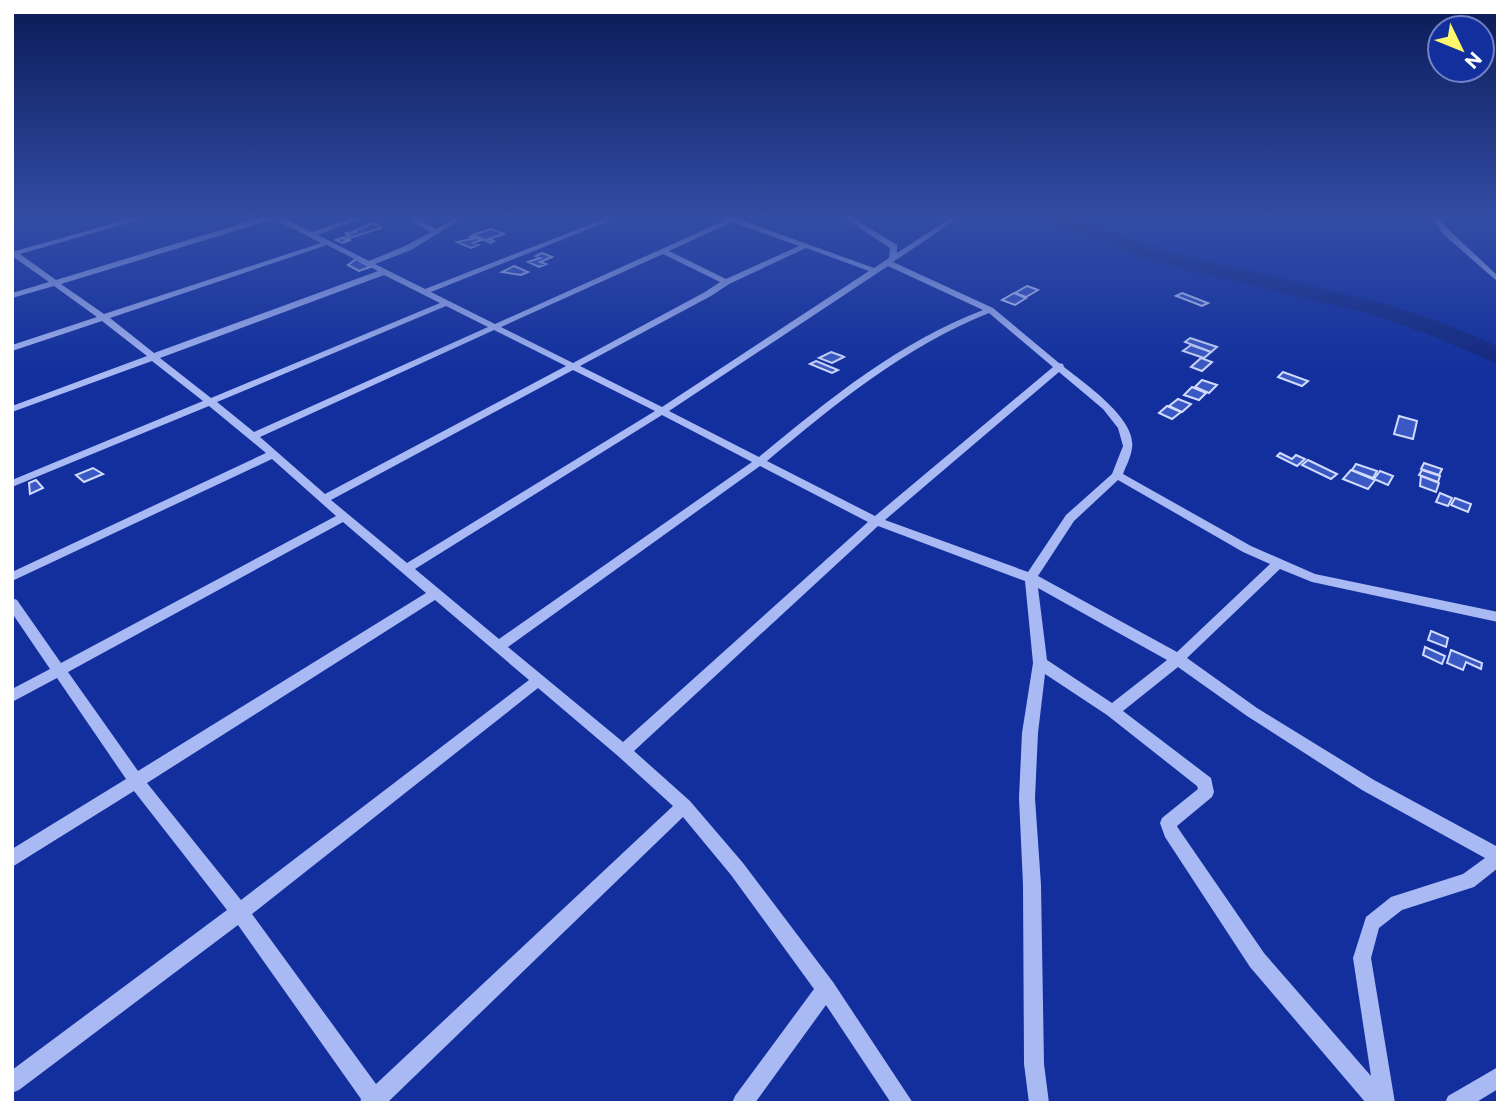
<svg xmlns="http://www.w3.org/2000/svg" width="1510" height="1115" viewBox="0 0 1510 1115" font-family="Commissioner,sans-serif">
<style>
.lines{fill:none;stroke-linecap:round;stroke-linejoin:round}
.river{fill:#12287e;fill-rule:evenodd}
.building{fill:#3b59c4;stroke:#d1dbfe;stroke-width:2}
.minor{fill:#a8b9f4;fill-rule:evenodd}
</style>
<rect width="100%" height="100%" fill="#122f9d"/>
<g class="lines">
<polygon class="river" points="1041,217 1071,217 1169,252 1382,303 1453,327 1498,346 1498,364 1435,337 1366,313 1154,262 1044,221"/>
</g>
<g class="building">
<polygon points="374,223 381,228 343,240 351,240 342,243 336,240 350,235 345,233 357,232 354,231"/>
<polygon points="491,229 504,234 489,239 494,241 491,243 473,235"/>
<polygon points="473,236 481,240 473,243 478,245 471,248 457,242 476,238 469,237"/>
<polygon points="542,253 552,257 540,262 546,264 539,267 528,262 540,258 536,256"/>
<polygon points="356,259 370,267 359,271 348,265"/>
<polygon points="514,266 528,272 521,275 502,272"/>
<polygon points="1027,286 1038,290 1026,297 1015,293"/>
<polygon points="1014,293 1026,298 1015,305 1002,300"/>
<polygon points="1182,293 1208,303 1202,306 1176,296"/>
<polygon points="1190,338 1217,347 1211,352 1185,342"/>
<polygon points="1191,345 1211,352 1204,358 1183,351"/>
<polygon points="831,352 842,356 844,357 832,363 819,358"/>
<polygon points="1201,358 1212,362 1202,371 1191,367"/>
<polygon points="816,361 838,370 832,373 810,364"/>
<polygon points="1283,372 1308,381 1302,386 1278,377"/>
<polygon points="1202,380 1217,385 1209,393 1195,387"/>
<polygon points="1192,387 1206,393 1199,400 1184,395"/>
<polygon points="1178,399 1191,404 1182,412 1169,406"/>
<polygon points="1167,406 1181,412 1172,419 1159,413"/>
<polygon points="1399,416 1417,421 1413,439 1394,434"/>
<polygon points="1280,453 1292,459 1296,455 1305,459 1297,466 1277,456"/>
<polygon points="1308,460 1337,474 1331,479 1302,465"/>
<polygon points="1424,463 1442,469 1439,475 1421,469"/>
<polygon points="1356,464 1377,471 1373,478 1352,470"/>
<polygon points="93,468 103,474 84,482 76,475"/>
<polygon points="1351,470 1375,480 1368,489 1343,479"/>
<polygon points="1422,470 1440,476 1438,482 1419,475"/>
<polygon points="1380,471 1393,476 1388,485 1374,479"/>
<polygon points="1421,476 1439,483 1436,492 1420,486"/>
<polygon points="36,480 43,488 30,494 29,483"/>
<polygon points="1440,493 1452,498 1448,506 1436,502"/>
<polygon points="1455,498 1471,504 1468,512 1451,505"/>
<polygon points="1431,631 1448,638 1446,647 1428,640"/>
<polygon points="1425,647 1445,656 1442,664 1423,655"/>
<polygon points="1451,650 1482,663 1481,669 1466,662 1463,670 1447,663"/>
</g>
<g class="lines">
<g class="minor">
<polygon points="12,217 19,217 12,220"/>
<path d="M137,217H149L20,254L56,280L263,217H282L312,232L354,217H365L318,235L369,261L405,246L431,232L414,223L409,217H416L436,229L456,217H465L411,250L375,264L425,289L609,217H619L431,292L495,324L726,220L725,217L735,218L874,268L889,258L890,248L843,217H851L897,245V253L952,217H960L893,262L993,308L1059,363L1063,364L1064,367C1084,383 1137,419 1132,448C1131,457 1126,466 1123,474L1251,546L1315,574L1498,612V622L1312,582L1280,569L1187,658L1257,708L1374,780L1498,847V868L1474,887L1402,910L1379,928L1371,958L1395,1103H1366L1250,967L1165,837L1160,823L1162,818L1198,789L1197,786L1107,715L1045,674L1038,733L1035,798L1041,885L1044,1064L1049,1103H1029L1024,1064L1023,885L1019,798L1022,733L1033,663L1025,581L878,526L634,751L690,801L743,863L833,982L913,1103H891L826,1005L755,1103H732L735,1096L814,989L731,875L683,817L387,1103H360L361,1099L238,925L19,1090L12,1093V1070L227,910L134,791L12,867V849L126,779L57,678L12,702V689L50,669L12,613V598L17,600L61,663L336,516L272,459L12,581V572L266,453L209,406L12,487V480L203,401L152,361L12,412V406L147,356L102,321L12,351V345L97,317L54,286L12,298V293L49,282L12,256V250L15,251ZM274,219L321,243L104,314L61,284ZM732,222L799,246L726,279L669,251ZM327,245L378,271L154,353L110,318ZM806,248L869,271L662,407L580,366L711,296L729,284ZM663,254L720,282L705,292L573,363L501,327ZM888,266L983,310C899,342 828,400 759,457L669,411ZM384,275L440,303L211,398L160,358ZM446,306L488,327L254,432L217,402ZM989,313L1053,367L875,516L767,461C835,404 906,346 989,313ZM494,330L566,366L325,494L260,437ZM573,370L655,411L407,563L331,500ZM1059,372L1103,409L1118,428L1123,446L1112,474L1066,515L1028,572L885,520ZM662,415L752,462L499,639L415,569ZM760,466L868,522L623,742L508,647ZM1118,480L1243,552L1270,564L1177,652L1038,576L1074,521ZM343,522L426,593L138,771L68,672ZM1038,588L1167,660L1112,703L1047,660ZM435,600L529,680L241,900L147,783ZM1178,667L1247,716L1362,790L1485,858L1463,874L1391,897L1366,917L1353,958L1371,1076L1264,953L1178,828L1177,826L1212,797L1214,792L1211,778L1123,711ZM538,688L618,756L673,806L376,1084L252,914Z"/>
<polygon points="1432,217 1439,217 1449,230 1498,276 1498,282 1443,234"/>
<polygon points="1498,1067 1498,1089 1475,1103 1445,1103 1448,1096"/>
</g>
</g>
<linearGradient id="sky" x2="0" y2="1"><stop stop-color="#0a1a56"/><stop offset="0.58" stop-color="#334da5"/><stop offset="1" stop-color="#334da5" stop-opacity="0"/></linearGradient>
<rect width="1510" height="374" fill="url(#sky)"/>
<rect width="1510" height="1115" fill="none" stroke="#ffffff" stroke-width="28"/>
<g transform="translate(1461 49) rotate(133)"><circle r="33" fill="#122f9d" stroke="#7182c4" stroke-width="2"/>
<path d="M0-5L12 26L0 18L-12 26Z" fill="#fff76b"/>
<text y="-10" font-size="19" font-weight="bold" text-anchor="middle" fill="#ffffff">N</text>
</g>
</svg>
